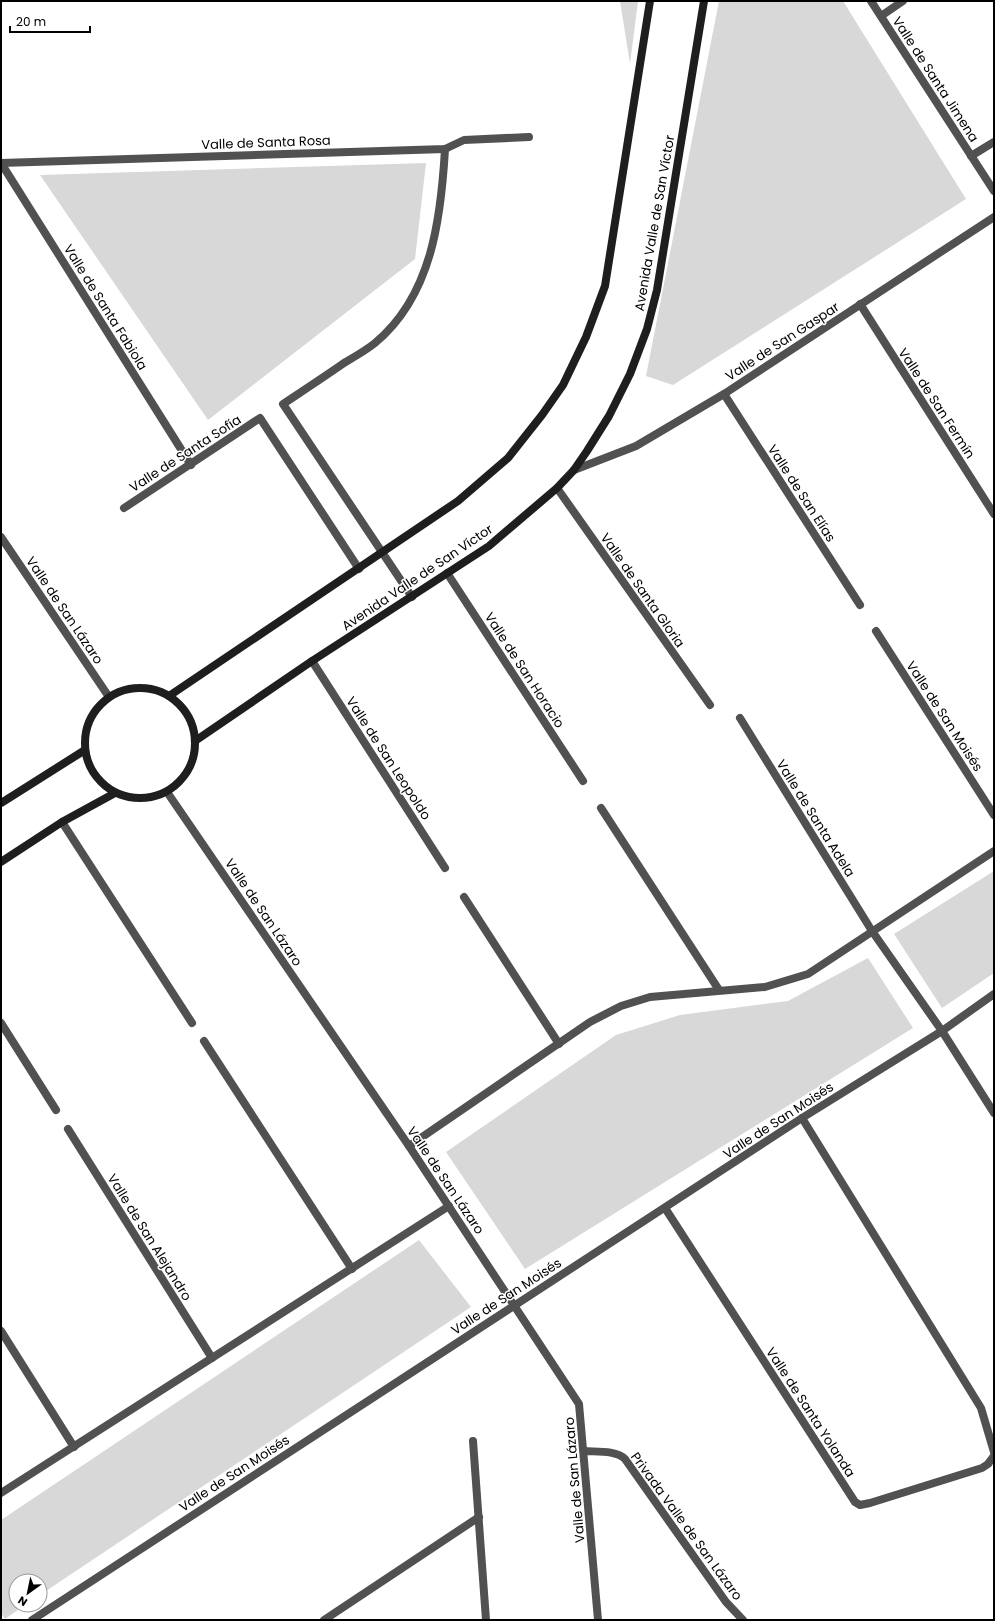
<svg xmlns="http://www.w3.org/2000/svg" width="995" height="1621" viewBox="0 0 995 1621" font-family="Poppins,sans-serif">
<style>
.green{fill:#d8d8d8}
.lines{fill:none;stroke-linecap:round;stroke-linejoin:round}
.street{stroke:#515151;stroke-width:8}
.secondary{stroke:#1e1e1e;stroke-width:8}
.labels{text-anchor:middle;stroke-width:3;stroke-linejoin:round;paint-order:stroke}
.street-label{font-size:13px;fill:#000;stroke:#fff}
</style>
<rect width="100%" height="100%" fill="#fff"/>
<g class="green">
<polygon points="620,1 638,1 630,64"/>
<polygon points="719,1 843,1 966,199 673,385 646,376"/>
<polygon points="426,163 415,259 208,420 40,175"/>
<polygon points="994,871 994,973 942,1008 894,934"/>
<polygon points="868,958 913,1028 525,1269 446,1152 616,1035 680,1015 788,1001"/>
<polygon points="419,1240 471,1307 40,1595 40,1581 16,1581 16,1605 25,1605 5,1619 1,1613 1,1520"/>
</g>
<g class="lines">
<g class="street">
<polyline points="871,1 994,191"/>
<polyline points="881,16 903,1"/>
<polyline points="971,156 994,142"/>
<polyline points="1,163 445,149 464,140 529,137"/>
<polyline points="1,163 191,465"/>
<polyline points="860,304 994,514"/>
<polyline points="724,394 860,605"/>
<polyline points="574,470 636,446 724,394 994,217"/>
<polyline points="557,488 710,705"/>
<polyline points="124,508 260,418 359,569"/>
<polyline points="1,537 109,697"/>
<polyline points="447,573 583,781"/>
<path d="M412,597L283,404C304,390 324,377 344,363C354,357 365,351 375,343C432,296 441,218 445,149"/>
<polyline points="876,631 994,815"/>
<polyline points="312,661 445,868"/>
<polyline points="740,718 872,931 942,1031 994,1113"/>
<polyline points="167,792 409,1146 579,1404 598,1620"/>
<polyline points="601,808 719,990"/>
<polyline points="62,822 192,1023"/>
<polyline points="464,897 559,1044"/>
<polyline points="1,1023 56,1110"/>
<polyline points="204,1041 352,1269"/>
<polyline points="802,1118 981,1408 994,1452"/>
<polyline points="68,1129 212,1358"/>
<polyline points="409,1146 590,1022 621,1006 650,997 765,987 808,974 994,851"/>
<polyline points="665,1208 855,1502 860,1505 870,1503 982,1468 988,1464 994,1456"/>
<polyline points="1,1331 74,1447"/>
<polyline points="473,1441 486,1620"/>
<path d="M584,1451C596,1452 616,1450 625,1459L726,1602L743,1620"/>
<polyline points="1,1493 449,1206"/>
<polyline points="32,1620 802,1118 942,1031 994,994"/>
<polyline points="324,1620 479,1517"/>
</g>
<g class="secondary">
<circle cx="140" cy="743" r="55"/>
<polyline points="169,696 458,501 508,458 542,415 563,385 586,337 605,286 650,1"/>
<polyline points="195,741 312,661 489,546 557,488 574,470 587,451 609,416 630,374 647,329 657,290 704,1"/>
<polyline points="1,803 85,750"/>
<polyline points="1,862 62,822 115,793"/>
</g>
</g>
<g class="labels">
<g class="street-label">
<text transform="translate(936 79) rotate(57)" y="5">Valle de Santa Jimena</text>
<text transform="translate(266 142) rotate(-2)" y="5">Valle de Santa Rosa</text>
<text transform="translate(654 223) rotate(-80)" y="5">Avenida Valle de San Víctor</text>
<text transform="translate(106 307) rotate(58)" y="5">Valle de Santa Fabiola</text>
<text transform="translate(782 341) rotate(-33)" y="5">Valle de San Gaspar</text>
<text transform="translate(937 403) rotate(57)" y="5">Valle de San Fermín</text>
<text transform="translate(185 453) rotate(-33)" y="5">Valle de Santa Sofía</text>
<text transform="translate(802 493) rotate(57)" y="5">Valle de San Elías</text>
<text transform="translate(417 577) rotate(-34)" y="5">Avenida Valle de San Víctor</text>
<text transform="translate(643 590) rotate(55)" y="5">Valle de Santa Gloria</text>
<text transform="translate(65 610) rotate(56)" y="5">Valle de San Lázaro</text>
<text transform="translate(525 670) rotate(57)" y="5">Valle de San Horacio</text>
<text transform="translate(945 716) rotate(57)" y="5">Valle de San Moisés</text>
<text transform="translate(389 758) rotate(57)" y="5">Valle de San Leopoldo</text>
<text transform="translate(816 818) rotate(58)" y="5">Valle de Santa Adela</text>
<text transform="translate(264 912) rotate(56)" y="5">Valle de San Lázaro</text>
<text transform="translate(778 1120) rotate(-33)" y="5">Valle de San Moisés</text>
<text transform="translate(446 1180) rotate(56)" y="5">Valle de San Lázaro</text>
<text transform="translate(150 1237) rotate(58)" y="5">Valle de San Alejandro</text>
<text transform="translate(506 1296) rotate(-33)" y="5">Valle de San Moisés</text>
<text transform="translate(811 1412) rotate(57)" y="5">Valle de Santa Yolanda</text>
<text transform="translate(234 1473) rotate(-33)" y="5">Valle de San Moisés</text>
<text transform="translate(574 1480) rotate(-95)" y="5">Valle de San Lázaro</text>
<text transform="translate(687 1526) rotate(54)" y="5">Privada Valle de San Lázaro</text>
</g>
</g>
<rect width="995" height="1621" fill="none" stroke="#000000" stroke-width="4"/>
<g transform="translate(28 1593) rotate(213)"><circle r="19" fill="#ffffff" stroke="#999999"/>
<path d="M0-3L7 15L0 10L-7 15Z" fill="#000000"/>
<text y="-6" font-size="11" font-weight="bold" text-anchor="middle" fill="#000000">N</text>
</g>
<path d="M10 26v6h80v-6" fill="none" stroke="#000000" stroke-width="2"/>
<text x="16" y="26" font-size="12" fill="#000000" stroke="#ffffff" stroke-width="3" paint-order="stroke">20 m</text>
</svg>
